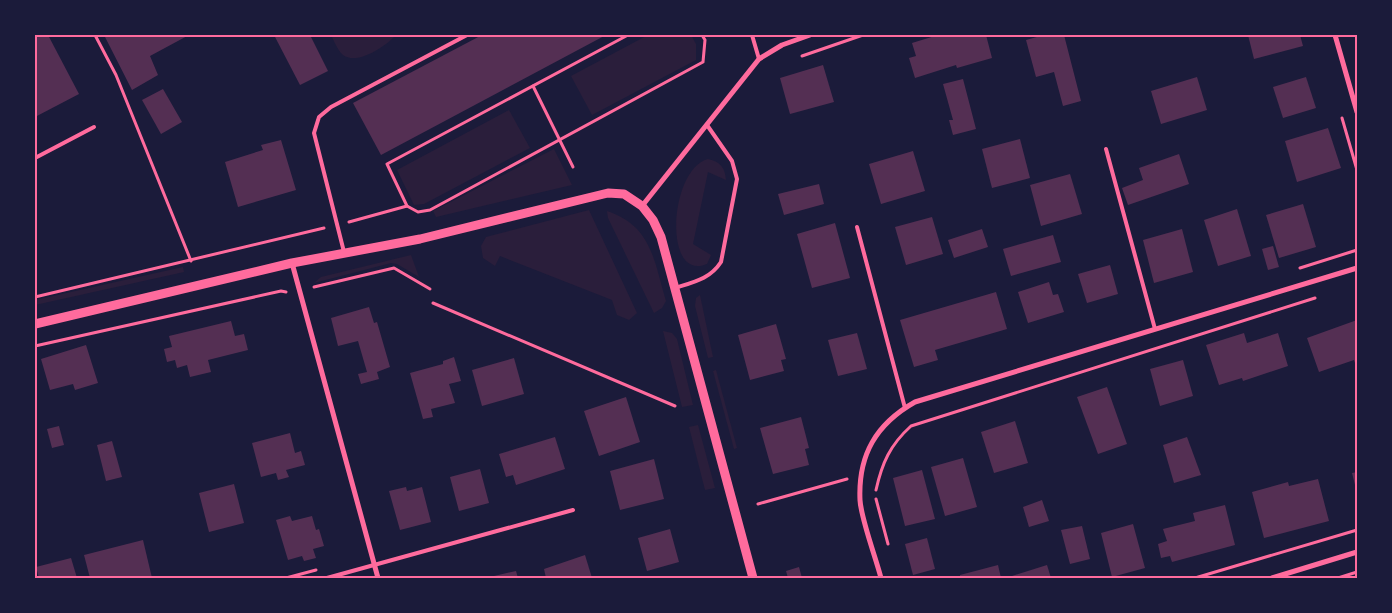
<svg xmlns="http://www.w3.org/2000/svg" width="1392" height="613" viewBox="0 0 1392 613" font-family="'Exo 2',sans-serif">
<style>
.green{fill:#2a1e3b}
.building{fill:#542f53}
.lines{fill:none;stroke-linecap:round;stroke-linejoin:round}
.path{stroke:#ff6b9d;stroke-width:3}
.service{stroke:#ff6b9d;stroke-width:4}
.minor{stroke:#ff6b9d;stroke-width:5}
.tertiary{stroke:#ff6b9d;stroke-width:9}
.neatline{fill:none;stroke:#ff6b9d;stroke-width:2}
</style>
<rect width="100%" height="100%" fill="#1b1b3a"/>
<g class="green">
<path d="M331,35H396C387,45 358,66 343,55C338,51 334,41 331,35Z"/>
<polygon points="648,35 691,35 696,44 696,60 592,115 571,76"/>
<polygon points="509,110 530,148 424,204 414,205 397,170"/>
<polygon points="554,149 572,185 436,217 433,211"/>
<path d="M708,159C721,162 725,168 726,180L708,172L693,244L711,255L707,264C702,266 697,267 692,265C665,255 674,168 708,159Z"/>
<polygon points="589,210 637,313 629,320 617,315 612,300 500,256 495,266 483,258 481,246 486,237"/>
<path d="M607,211C652,226 654,261 666,301L662,308L654,313L608,218Z"/>
<polygon points="411,255 419,277 397,264 391,263 314,283 321,277"/>
<polygon points="183,267 184,272 35,305 35,300"/>
<polygon points="700,295 713,357 708,358 695,306 696,298"/>
<polygon points="663,331 672,333 677,339 693,405 682,407"/>
<polygon points="716,370 737,448 734,449 713,371"/>
<polygon points="698,425 715,488 705,490 689,427"/>
</g>
<g class="building">
<polygon points="35,35 48,35 79,94 35,117"/>
<polygon points="104,35 189,35 150,56 158,75 132,90"/>
<polygon points="274,35 310,35 328,71 300,85"/>
<polygon points="482,35 606,35 381,155 353,103"/>
<polygon points="938,35 986,35 992,58 957,68 956,65 915,78 909,58 916,56 912,43"/>
<polygon points="1044,35 1064,35 1081,101 1063,106 1054,72 1036,77 1026,40"/>
<polygon points="1248,35 1300,35 1303,46 1254,59"/>
<polygon points="823,65 834,102 790,114 780,78"/>
<polygon points="1197,77 1207,110 1161,124 1151,91"/>
<polygon points="1306,77 1316,108 1283,118 1273,87"/>
<polygon points="963,79 976,129 953,135 949,120 953,120 943,84"/>
<polygon points="163,89 182,122 161,134 142,100"/>
<polygon points="1328,128 1341,168 1297,182 1285,141"/>
<polygon points="1020,139 1030,178 992,188 982,149"/>
<polygon points="281,140 296,190 238,207 225,162 263,150 261,145"/>
<polygon points="913,151 925,191 881,204 869,164"/>
<polygon points="1179,154 1189,184 1128,205 1122,188 1143,180 1139,168"/>
<polygon points="1070,174 1082,214 1041,226 1030,185"/>
<polygon points="819,184 824,204 784,215 778,194"/>
<polygon points="1303,204 1316,247 1279,258 1266,215"/>
<polygon points="1237,209 1251,256 1218,266 1204,220"/>
<polygon points="932,217 943,254 906,265 895,227"/>
<polygon points="835,223 850,278 812,288 797,234"/>
<polygon points="982,229 988,247 954,258 948,240"/>
<polygon points="1182,229 1193,272 1154,283 1143,240"/>
<polygon points="1053,235 1061,262 1011,276 1003,249"/>
<polygon points="1273,246 1279,267 1268,270 1262,249"/>
<polygon points="1110,265 1118,294 1087,303 1078,274"/>
<polygon points="1049,282 1053,295 1058,294 1064,312 1028,323 1018,292"/>
<polygon points="996,292 1007,329 935,350 938,360 914,367 900,320"/>
<polygon points="369,307 374,323 377,322 390,367 377,372 379,379 361,384 358,374 367,372 358,341 338,346 331,318"/>
<polygon points="1357,320 1357,369 1354,360 1319,372 1307,338"/>
<polygon points="231,321 235,336 244,334 248,350 208,360 211,372 190,377 187,365 177,368 175,360 167,362 164,349 172,347 169,336"/>
<polygon points="776,324 786,359 781,360 784,371 750,380 738,335"/>
<polygon points="857,333 867,369 838,376 828,340"/>
<polygon points="1244,333 1247,343 1278,333 1288,366 1243,381 1242,378 1219,385 1206,345"/>
<polygon points="86,345 98,383 75,390 73,384 50,390 41,359"/>
<polygon points="454,357 461,381 449,384 455,403 431,409 433,417 423,419 410,373 443,364 443,361"/>
<polygon points="514,358 524,394 482,406 472,370"/>
<polygon points="1183,360 1193,396 1160,406 1150,369"/>
<polygon points="1107,387 1127,444 1098,454 1077,397"/>
<polygon points="626,397 640,442 599,456 584,411"/>
<polygon points="801,417 809,448 805,449 809,465 773,474 760,428"/>
<polygon points="1015,421 1028,463 994,473 981,432"/>
<polygon points="59,426 64,445 52,448 47,429"/>
<polygon points="290,433 295,453 301,451 305,465 286,470 289,477 278,480 276,473 261,477 252,443"/>
<polygon points="555,437 565,469 516,485 513,475 506,477 499,454"/>
<polygon points="1187,437 1201,475 1174,483 1163,445"/>
<polygon points="112,441 122,477 106,481 97,445"/>
<polygon points="963,458 977,507 945,516 931,467"/>
<polygon points="654,459 664,499 620,510 610,471"/>
<polygon points="480,469 489,503 459,511 450,477"/>
<polygon points="922,470 935,519 905,526 893,478"/>
<polygon points="1357,472 1357,489 1356,489 1352,473"/>
<polygon points="1318,479 1329,521 1264,538 1252,492 1288,482 1289,486"/>
<polygon points="234,484 244,523 209,532 199,493"/>
<polygon points="406,487 407,491 422,487 431,522 400,530 389,491"/>
<polygon points="1042,500 1049,521 1029,527 1023,507"/>
<polygon points="1225,505 1235,545 1172,562 1170,556 1161,558 1158,544 1167,541 1163,529 1195,521 1193,513"/>
<polygon points="290,516 292,521 312,516 316,530 319,529 324,546 313,549 316,558 304,561 302,556 288,560 276,520"/>
<polygon points="1133,524 1145,568 1112,577 1101,533"/>
<polygon points="1082,526 1090,559 1070,564 1061,530"/>
<polygon points="670,529 679,562 647,571 638,538"/>
<polygon points="927,538 935,569 913,575 905,544"/>
<polygon points="143,540 152,578 90,578 84,555"/>
<polygon points="585,555 592,578 546,578 544,569"/>
<polygon points="71,558 77,578 39,578 36,567"/>
<polygon points="998,565 1001,578 960,578 960,575"/>
<polygon points="1047,565 1051,578 1013,578 1012,576"/>
<polygon points="799,567 802,578 788,578 786,571"/>
<polygon points="516,571 518,578 495,578 494,576"/>
</g>
<g class="lines">
<g class="path">
<polyline points="95,35 116,75 191,261"/>
<polyline points="802,56 863,35"/>
<polyline points="533,86 573,167"/>
<polyline points="1342,118 1357,170"/>
<polyline points="407,206 387,164 628,35"/>
<polyline points="349,222 407,206 418,212 430,210 703,62 705,40 702,35"/>
<polyline points="1300,268 1357,250"/>
<polyline points="314,287 394,268 430,289"/>
<polyline points="35,297 324,228"/>
<polyline points="433,303 675,406"/>
<polyline points="35,346 281,291 286,292"/>
<path d="M876,490C882,463 890,445 911,426L1315,298"/>
<polyline points="876,499 888,544"/>
<polyline points="758,504 847,479"/>
<polyline points="286,578 316,570"/>
<polyline points="1195,578 1357,530"/>
<polyline points="1338,578 1357,572"/>
</g>
<g class="service">
<polyline points="752,35 759,59"/>
<polyline points="1106,149 1155,329"/>
<polyline points="35,158 94,127"/>
<polyline points="857,227 905,408"/>
<polyline points="344,252 314,133 319,117 331,107 467,35"/>
<path d="M675,288C694,282 710,279 721,262L737,179L732,161L707,125"/>
<polyline points="327,578 573,510"/>
</g>
<g class="minor">
<polyline points="1335,35 1357,112"/>
<polyline points="642,206 759,59 782,45 810,35"/>
<polyline points="292,263 378,578"/>
<path d="M881,578C876,558 861,519 860,500C858,455 876,424 915,402L1357,268"/>
<polyline points="1272,578 1357,552"/>
</g>
<polyline class="tertiary" points="35,324 292,263 420,239 608,193 624,194 642,206 653,220 661,237 753,578"/>
</g>
<rect width="1392" height="613" fill="none" stroke="#1b1b3a" stroke-width="72"/>
<rect x="36" y="36" width="1320" height="541" class="neatline"/>
</svg>
